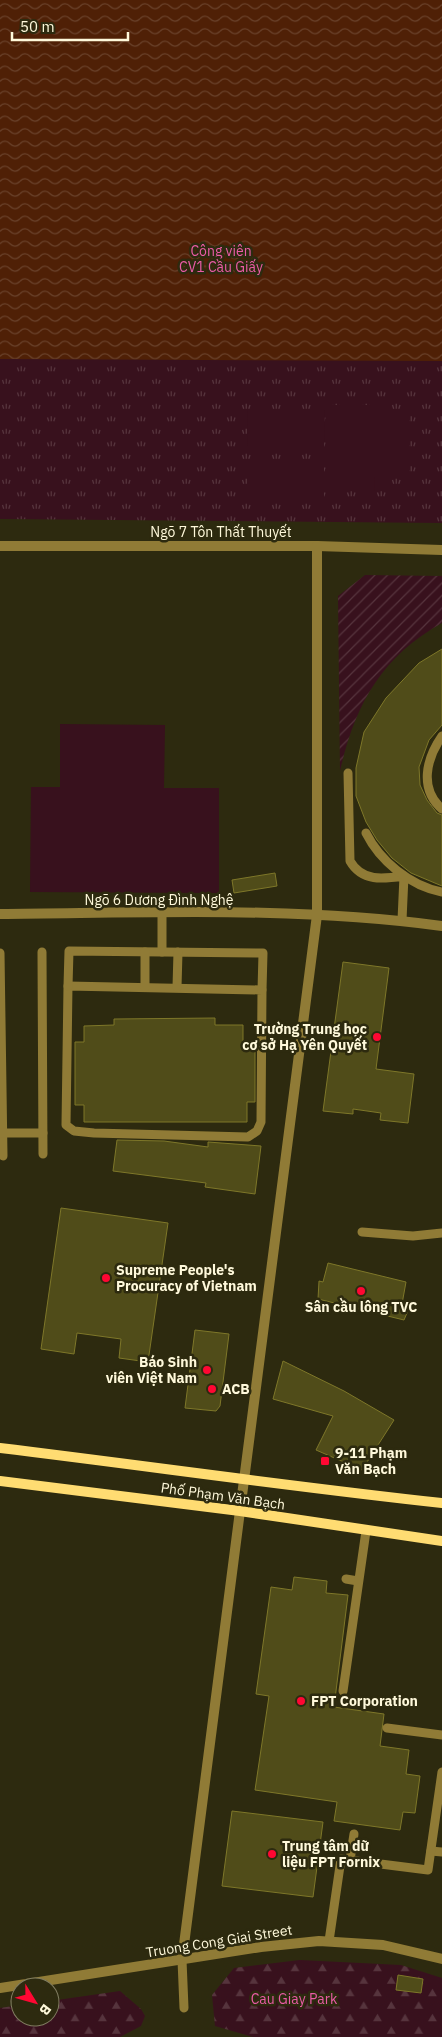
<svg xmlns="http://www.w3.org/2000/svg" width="442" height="2037" viewBox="0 0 442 2037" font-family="'IBM Plex Sans',sans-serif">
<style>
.grass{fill:url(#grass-tufts)}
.forest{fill:url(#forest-firs)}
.garden{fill:url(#garden-furrows)}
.pitch{fill:#38111d}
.water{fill:url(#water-waves)}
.building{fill:#504c19;stroke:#7e7729}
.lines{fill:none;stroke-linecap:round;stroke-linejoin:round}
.lane{stroke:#907b36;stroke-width:9}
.street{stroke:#907b36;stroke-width:10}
.secondary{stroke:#ffdc72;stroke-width:10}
.poi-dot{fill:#ff0733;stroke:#2d2a0f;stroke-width:2}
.labels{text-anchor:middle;stroke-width:5;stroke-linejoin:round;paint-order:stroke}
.park-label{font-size:14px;fill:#eb5ca7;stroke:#2d2a0f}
.street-label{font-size:14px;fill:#fff9db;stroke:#2d2a0f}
.poi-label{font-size:14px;font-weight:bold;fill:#fff9db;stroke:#2d2a0f;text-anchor:start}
</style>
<defs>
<pattern id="grass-tufts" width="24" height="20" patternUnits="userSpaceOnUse" patternTransform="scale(1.25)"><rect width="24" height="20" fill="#38111d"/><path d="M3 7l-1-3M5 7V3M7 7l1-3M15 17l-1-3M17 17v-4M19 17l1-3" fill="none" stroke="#56343d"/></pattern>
<pattern id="forest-firs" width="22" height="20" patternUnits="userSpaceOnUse" patternTransform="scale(1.25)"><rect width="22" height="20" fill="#38111d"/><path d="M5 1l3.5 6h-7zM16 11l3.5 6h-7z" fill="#56343d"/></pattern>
<pattern id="garden-furrows" width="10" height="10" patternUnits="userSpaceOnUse" patternTransform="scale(1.25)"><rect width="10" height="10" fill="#38111d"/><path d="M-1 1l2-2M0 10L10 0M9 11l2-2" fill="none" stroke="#56343d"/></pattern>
<pattern id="water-waves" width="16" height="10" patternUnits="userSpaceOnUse" patternTransform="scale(1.25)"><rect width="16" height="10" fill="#4f2006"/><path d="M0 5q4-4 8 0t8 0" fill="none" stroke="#69412a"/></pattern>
</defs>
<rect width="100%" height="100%" fill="#2d2a0f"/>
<polygon class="grass" points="0,0 442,0 442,523 0,519"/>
<g class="forest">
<polygon points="300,1960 401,1965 442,1978 442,2037 253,2037 215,2026 212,1995 234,1968"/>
<polygon points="120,1991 141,2009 145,2016 141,2026 120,2037 0,2037 0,2008 20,2005 20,2017 50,2017 50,2001"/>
</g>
<path class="garden" d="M365,575L442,576V623C381,657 355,705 340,771L338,596Z"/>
<g class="pitch">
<polygon points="330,405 375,405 375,413 409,413 409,477 375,477 374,491 330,491"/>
<polygon points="248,409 325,409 324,447 247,447"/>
<rect x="247" y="460" width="77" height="38"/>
<polygon points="60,724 165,725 164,788 219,788 219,893 30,892 31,787 60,787"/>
</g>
<polygon class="water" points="0,0 442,0 442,361 0,359"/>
<g class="building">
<polygon points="442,649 442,725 429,740 419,767 420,785 427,800 437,813 442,815 442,886 411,873 392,858 377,840 366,822 356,796 356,768 364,732 386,698 419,663"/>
<polygon points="275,873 277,886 234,893 232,880"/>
<polygon points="343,962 389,968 376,1069 414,1074 408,1123 380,1120 381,1113 353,1109 353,1114 323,1111"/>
<polygon points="215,1018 215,1025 243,1025 243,1042 255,1042 255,1102 247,1102 247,1122 84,1122 84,1105 75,1105 75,1042 84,1042 84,1026 114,1025 114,1019"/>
<polygon points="117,1140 164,1141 208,1147 208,1142 261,1146 255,1194 205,1187 206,1183 113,1171"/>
<polygon points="61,1208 168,1223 148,1362 119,1358 121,1339 77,1333 74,1354 41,1349"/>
<polygon points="328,1263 406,1282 402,1304 410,1306 404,1320 318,1299 319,1281 323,1282"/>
<polygon points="195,1330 229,1334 220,1406 216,1411 185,1408"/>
<polygon points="283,1361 344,1391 394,1420 362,1470 316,1450 333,1416 273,1399"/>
<polygon points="294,1577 327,1581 326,1593 348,1595 334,1707 384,1714 380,1746 409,1750 406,1774 420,1776 415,1813 403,1812 400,1830 334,1821 337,1802 255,1790 269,1696 256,1694 271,1587 292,1590"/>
<polygon points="232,1811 323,1822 313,1897 222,1886"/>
<polygon points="398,1975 423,1979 421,1993 396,1990"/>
</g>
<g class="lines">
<g class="lane">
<path d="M442,736C426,759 419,789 442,809"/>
<path d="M348,773L350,861C362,882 383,879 404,876L402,920"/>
<path d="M366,833C380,861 410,886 442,892"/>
<polyline points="42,952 43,1154"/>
<polyline points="162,952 162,913"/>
<polyline points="0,953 3,1156"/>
<polygon points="68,986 262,990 261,1122 257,1131 248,1137 94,1133 74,1131 66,1125"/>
<polyline points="68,986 69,951 263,953 262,990"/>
<polyline points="145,987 145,952"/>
<polyline points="177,987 178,952"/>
<polyline points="0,1133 43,1133"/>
<polyline points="362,1232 413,1236 442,1233"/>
<polyline points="346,1579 358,1581"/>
<polyline points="343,1691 366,1531"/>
<polyline points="387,1728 442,1735"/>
<polyline points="431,1851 442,1852"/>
<polyline points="350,1860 354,1834"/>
<polyline points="329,1941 341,1859 428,1870 442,1772"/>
<polyline points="182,1960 184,2008"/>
</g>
<g class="street">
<polyline points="0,546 317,546 442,550"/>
<path d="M0,914C147,913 296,906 442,926"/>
<polyline points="182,1960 317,915 317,546"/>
<polyline points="0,1988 261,1947 319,1941 383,1945 442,1959"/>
</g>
<g class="secondary">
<path d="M0,1448C148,1466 294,1487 442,1503"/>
<polyline points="0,1481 240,1511 442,1541"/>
</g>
</g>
<g class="poi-dot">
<circle cx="377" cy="1037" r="5"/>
<circle cx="106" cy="1278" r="5"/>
<circle cx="361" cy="1291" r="5"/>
<circle cx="207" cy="1370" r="5"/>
<circle cx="212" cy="1389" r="5"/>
<rect x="320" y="1456" width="10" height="10" rx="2.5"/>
<circle cx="301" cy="1701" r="5"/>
<circle cx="272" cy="1854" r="5"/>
</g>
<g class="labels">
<g class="park-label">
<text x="221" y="256">Công viên<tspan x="221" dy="16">CV1 Cầu Giấy</tspan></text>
<text x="294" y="2004">Cau Giay Park</text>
</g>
<g class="street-label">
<text x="221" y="537">Ngõ 7 Tôn Thất Thuyết</text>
<text x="159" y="905">Ngõ 6 Dương Đình Nghệ</text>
<text transform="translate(223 1496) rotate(8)" y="5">Phố Phạm Văn Bạch</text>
<text transform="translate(219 1941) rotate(-9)" y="5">Truong Cong Giai Street</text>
</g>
<g class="poi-label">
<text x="367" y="1034" text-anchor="end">Trường Trung học<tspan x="367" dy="16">cơ sở Hạ Yên Quyết</tspan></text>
<text x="116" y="1275">Supreme People's<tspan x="116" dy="16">Procuracy of Vietnam</tspan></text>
<text x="361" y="1312" text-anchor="middle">Sân cầu lông TVC</text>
<text x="197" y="1367" text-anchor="end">Báo Sinh<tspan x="197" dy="16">viên Việt Nam</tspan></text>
<text x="222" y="1394">ACB</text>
<text x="335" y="1458">9-11 Phạm<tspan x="335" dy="16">Văn Bạch</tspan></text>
<text x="311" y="1706">FPT Corporation</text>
<text x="282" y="1851">Trung tâm dữ<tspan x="282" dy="16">liệu FPT Fornix</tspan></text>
</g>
</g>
<g transform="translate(35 2002) rotate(127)"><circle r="24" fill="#2d2a0f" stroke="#817d61"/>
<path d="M0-4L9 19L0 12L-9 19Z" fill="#ff0733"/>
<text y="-8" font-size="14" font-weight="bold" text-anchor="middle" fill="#fff9db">B</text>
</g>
<path d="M12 32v8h116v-8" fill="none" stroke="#fff9db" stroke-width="2.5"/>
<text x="20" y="32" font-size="15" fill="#fff9db" stroke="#2d2a0f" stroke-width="4" paint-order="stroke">50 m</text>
</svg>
